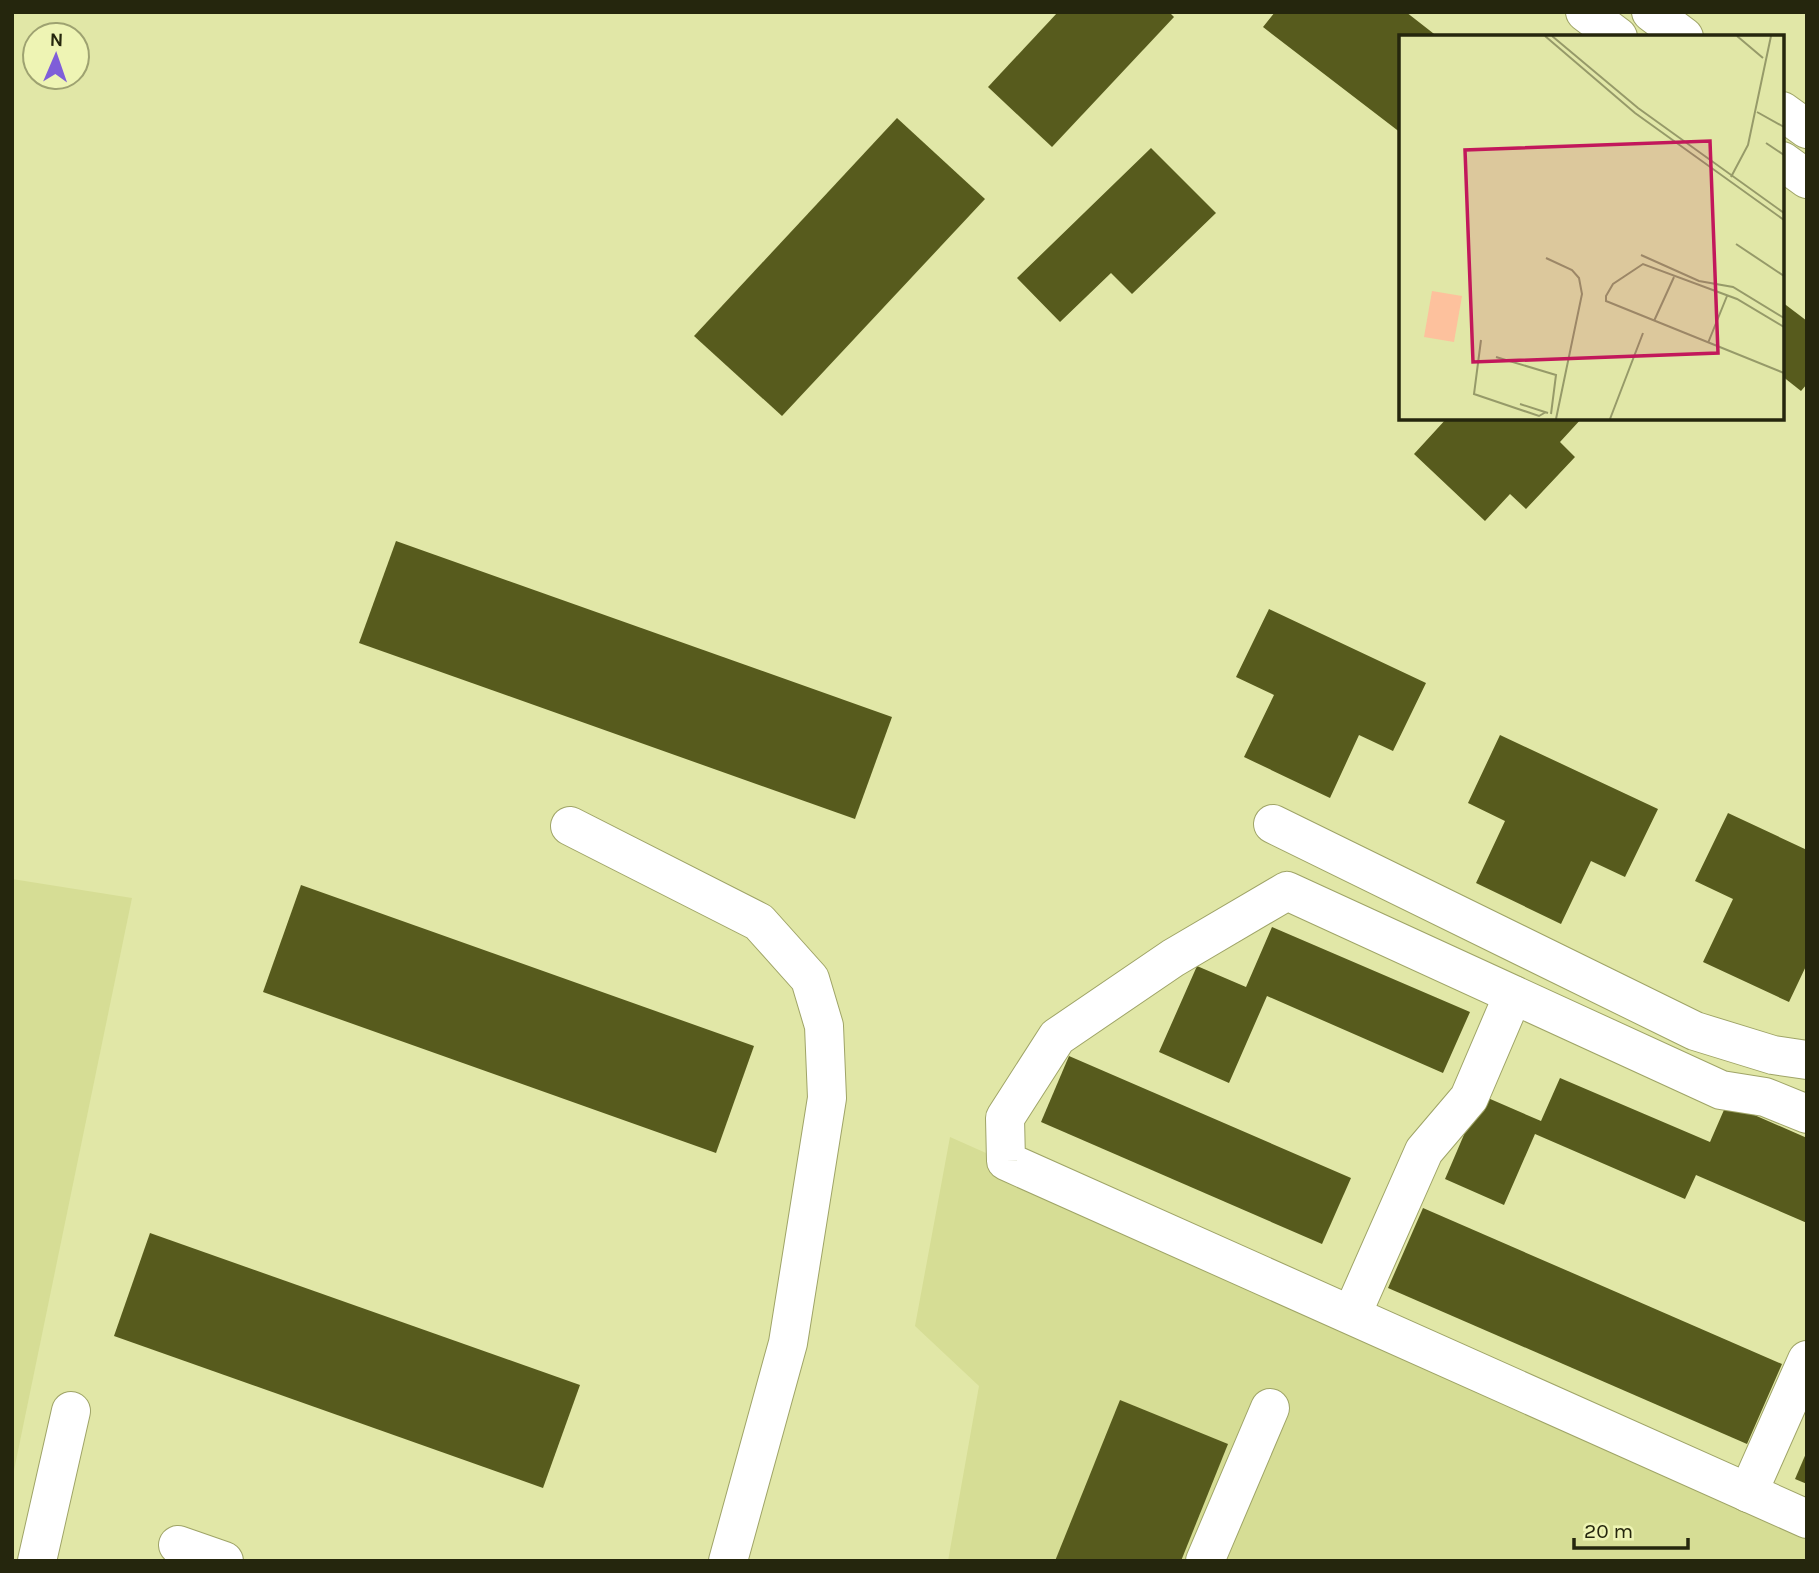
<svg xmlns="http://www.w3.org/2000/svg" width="1819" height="1573" viewBox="0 0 1819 1573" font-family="Karla,sans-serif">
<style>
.built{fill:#d6dd95}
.building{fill:#575b1d}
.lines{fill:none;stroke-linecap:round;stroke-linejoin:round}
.minor-casing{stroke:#9fa467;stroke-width:40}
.major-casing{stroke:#9fa467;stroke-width:40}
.minor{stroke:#fff;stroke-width:38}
.major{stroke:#fff;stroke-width:38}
.inset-road{fill:none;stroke:#969a69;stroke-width:2}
.view{fill:#c2185b;fill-opacity:0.15;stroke:#c2185b;stroke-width:3.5}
.inset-edge{fill:none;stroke:#25260d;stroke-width:3.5}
</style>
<rect width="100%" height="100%" fill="#e1e7a7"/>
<g class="built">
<polygon points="12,879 132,898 12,1480"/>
<polygon points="950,1137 1807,1517 1807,1561 948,1561 979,1386 915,1326"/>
</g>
<g class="building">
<polygon points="1058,12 1169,12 1174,17 1052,147 988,87"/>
<polygon points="1275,12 1406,12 1438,37 1401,37 1401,133 1263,27"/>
<polygon points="897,118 985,199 782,416 694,336"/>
<polygon points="1151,148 1216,213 1132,294 1111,273 1060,322 1017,278"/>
<polygon points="1782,302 1807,321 1807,384 1801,391 1782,376"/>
<polygon points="1447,418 1582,418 1560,442 1575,457 1526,509 1510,494 1485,521 1414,454"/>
<polygon points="396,541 892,717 855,819 359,643"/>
<polygon points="1269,609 1426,683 1393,751 1359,735 1330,798 1244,757 1274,695 1236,677"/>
<polygon points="1500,735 1658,809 1625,877 1591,861 1561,924 1476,883 1505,821 1468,803"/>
<polygon points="1728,813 1807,850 1807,964 1789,1002 1703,962 1733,899 1695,881"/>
<polygon points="301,885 754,1046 716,1153 263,992"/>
<polygon points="1272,927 1470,1012 1443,1073 1267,996 1229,1083 1159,1052 1197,966 1246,987"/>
<polygon points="1069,1056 1351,1178 1322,1244 1041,1122"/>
<polygon points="1560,1078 1710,1142 1727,1103 1807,1138 1807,1223 1696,1175 1685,1199 1535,1134 1504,1205 1445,1179 1481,1095 1541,1121"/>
<polygon points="1423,1208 1782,1364 1747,1444 1388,1288"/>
<polygon points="150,1233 580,1385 543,1488 114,1336"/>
<polygon points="1120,1400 1228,1444 1181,1561 1055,1561"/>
<polygon points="1807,1451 1807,1484 1795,1479"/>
</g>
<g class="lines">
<g class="minor-casing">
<g id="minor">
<polyline points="1273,824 1695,1031 1773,1055 1807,1060"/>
<polyline points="570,826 759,922 810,979 824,1026 827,1098 788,1343 728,1561"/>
<polyline points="1807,1114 1765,1097 1721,1090 1287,891 1173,958 1057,1037 1005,1118 1006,1161 1807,1519"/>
<polyline points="1352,1314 1424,1151 1469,1098 1513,995"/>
<polyline points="1748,1493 1807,1360"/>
<polyline points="178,1545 224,1561"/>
<polyline points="37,1561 71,1411"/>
<polyline points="1205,1561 1270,1408"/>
</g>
</g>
<g class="major-casing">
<g id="major">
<polyline points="1585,12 1618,37"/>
<polyline points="1651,12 1684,37"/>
<polyline points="1782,111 1807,129"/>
<polyline points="1782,161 1807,179"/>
</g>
</g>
<use href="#minor" class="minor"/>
<use href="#major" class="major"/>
</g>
<g transform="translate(1399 35)">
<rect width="385" height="385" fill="#e1e7a7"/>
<path d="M33,256L63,261L55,307L25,302Z" fill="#fdc19d"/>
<path class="inset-road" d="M146,1L236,78L385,185M153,1L239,73L385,178M338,1L364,23M358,77L385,92M367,108L385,120M332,142L349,110L372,1M337,209L385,241M242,220L300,246L334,252L385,283M147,223L173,235L180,243L183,259L157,384M255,286L275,242M385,292L338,264L244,229L214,249L207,261V266L385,338M82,305L75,359L140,381L147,377M309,308L328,261M97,322L157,340L152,379M121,369L149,378M211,384L244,298"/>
<path class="view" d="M311,106L319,318L74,327L66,115Z"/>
<rect width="385" height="385" class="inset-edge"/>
</g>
<rect width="1819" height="1573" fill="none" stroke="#25260d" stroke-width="28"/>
<g transform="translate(56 56) rotate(2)"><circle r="33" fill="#eef4b4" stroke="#9ea271" stroke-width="2"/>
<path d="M0-5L12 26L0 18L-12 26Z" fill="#7f5ed9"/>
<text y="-10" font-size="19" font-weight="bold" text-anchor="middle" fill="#25260d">N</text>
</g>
<path d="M1574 1538v10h114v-10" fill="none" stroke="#25260d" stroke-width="3.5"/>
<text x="1584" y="1538" font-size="21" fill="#25260d" stroke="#eef4b4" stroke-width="5" paint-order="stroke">20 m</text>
</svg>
